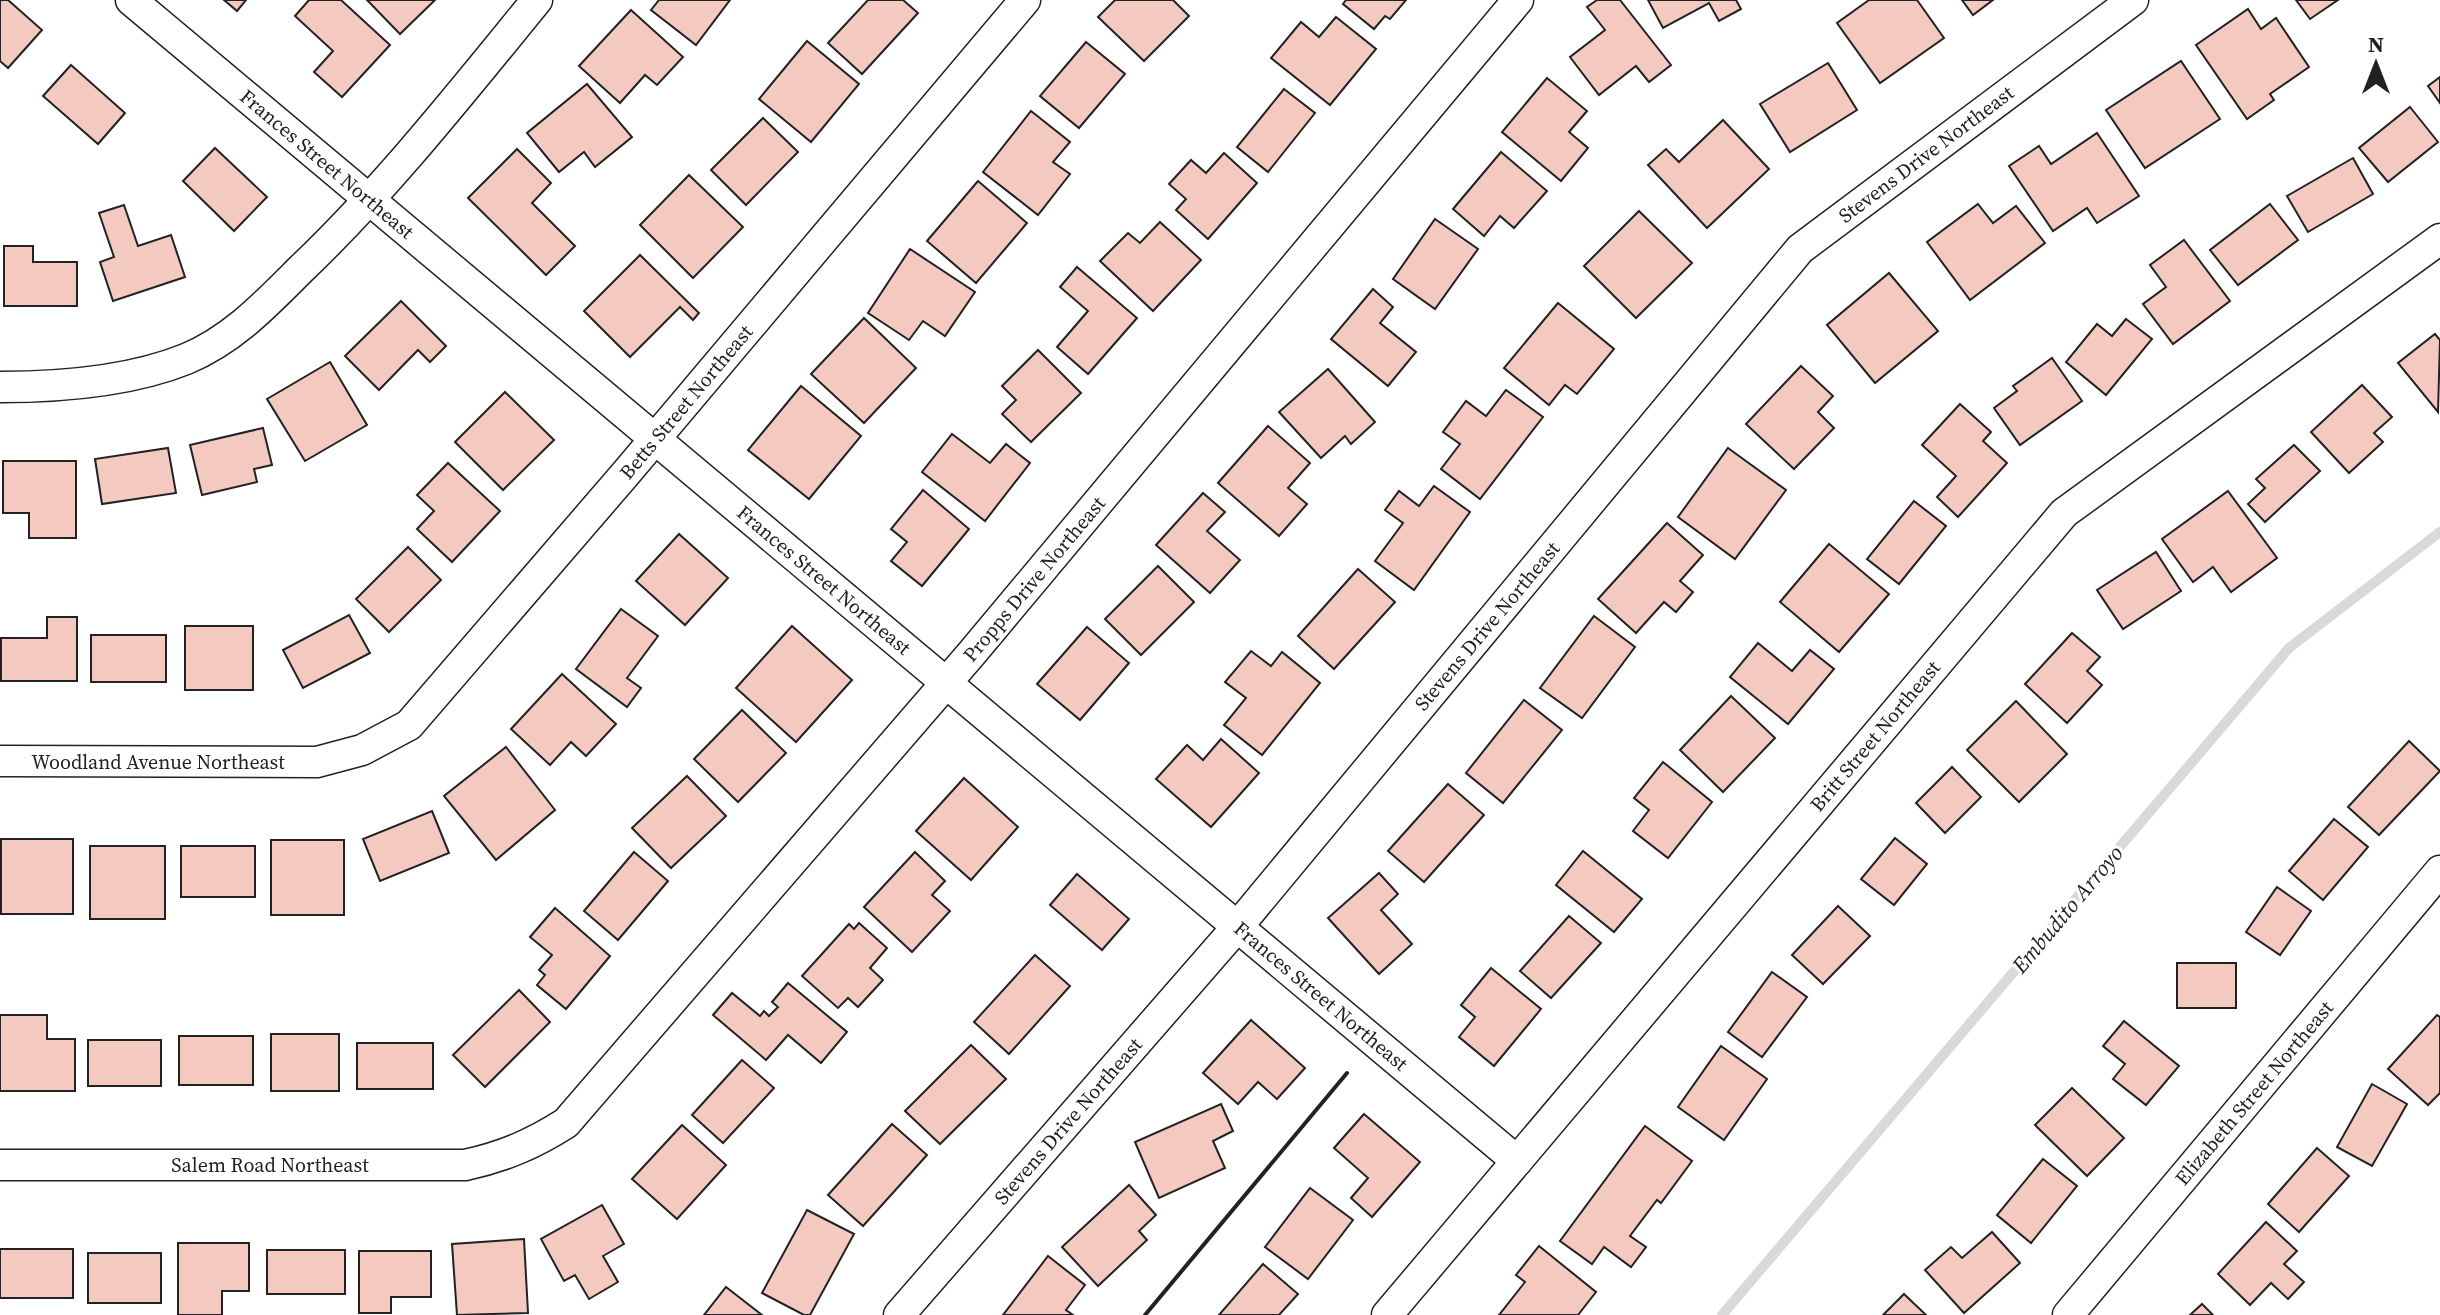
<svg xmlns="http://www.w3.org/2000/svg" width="2440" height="1315" viewBox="0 0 2440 1315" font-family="'Source Serif 4',serif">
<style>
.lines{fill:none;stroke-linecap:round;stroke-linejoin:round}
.stream{stroke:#d9d9d9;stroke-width:10}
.building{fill:#f3c9c0;stroke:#222;stroke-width:2}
.minor-casing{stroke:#222;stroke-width:33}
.minor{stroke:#fff;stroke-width:30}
.wall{stroke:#222;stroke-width:4}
.labels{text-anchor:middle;stroke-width:6;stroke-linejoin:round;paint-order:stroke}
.street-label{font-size:20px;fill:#222;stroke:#fff}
.water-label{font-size:22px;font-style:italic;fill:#222;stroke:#fff}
</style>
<rect width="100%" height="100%" fill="#fff"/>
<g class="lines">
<polyline class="stream" points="1722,1315 2289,648 2440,532"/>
</g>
<g class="building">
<polygon points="0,0 8,0 42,30 8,68 0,61"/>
<polygon points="224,0 246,0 237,11"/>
<polygon points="309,0 341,0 390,45 342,97 314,72 333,51 295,16"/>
<polygon points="367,0 435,0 400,34"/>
<polygon points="659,0 730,0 696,45 651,10"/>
<polygon points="868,0 903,0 918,13 862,74 828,43"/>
<polygon points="1115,0 1173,0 1189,16 1144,61 1098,17"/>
<polygon points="1346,0 1406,0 1390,19 1385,16 1374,29 1343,4"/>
<polygon points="1597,0 1620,0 1671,65 1649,82 1636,66 1599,95 1570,57 1605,30 1587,7"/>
<polygon points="1648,0 1736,0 1741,9 1719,21 1709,3 1663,28"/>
<polygon points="1869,0 1917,0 1944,38 1880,83 1837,23"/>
<polygon points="1962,0 1993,0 1973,15"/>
<polygon points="2296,0 2338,0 2310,19"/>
<polygon points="2248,9 2261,29 2276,18 2309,67 2270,94 2274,100 2247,119 2196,45"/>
<polygon points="631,10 683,57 657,85 645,75 620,103 579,66"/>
<polygon points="1336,17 1376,49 1330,105 1271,58 1301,22 1319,37"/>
<polygon points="807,41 859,84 811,142 759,99"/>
<polygon points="1086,42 1125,74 1079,128 1040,96"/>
<polygon points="2181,61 2220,119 2145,168 2106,110"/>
<polygon points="1828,63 1857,110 1790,152 1760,104"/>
<polygon points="71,65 125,113 98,144 43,96"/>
<polygon points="2440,77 2440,103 2428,86"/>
<polygon points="1547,78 1587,111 1569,132 1588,148 1561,181 1502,132"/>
<polygon points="587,84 632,137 595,167 584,152 559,172 527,133"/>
<polygon points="1284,89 1315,113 1268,172 1237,147"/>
<polygon points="2410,107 2438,142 2388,182 2359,148"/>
<polygon points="1031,111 1070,142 1053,162 1070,174 1038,215 983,172"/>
<polygon points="763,118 798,152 746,205 711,170"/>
<polygon points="1723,120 1769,169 1707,228 1648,165 1666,149 1679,162"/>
<polygon points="2097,133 2139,196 2097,223 2087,208 2053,231 2009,166 2039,146 2051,164"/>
<polygon points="215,148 267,197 234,231 183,181"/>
<polygon points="517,149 551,183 532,203 575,246 546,275 468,198"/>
<polygon points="1501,152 1547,191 1514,228 1500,216 1484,236 1453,209"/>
<polygon points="1224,153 1257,183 1208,239 1176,210 1186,199 1169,184 1191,160 1206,173"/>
<polygon points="2353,158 2373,194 2308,232 2287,196"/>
<polygon points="689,175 743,227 693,278 640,225"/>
<polygon points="978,181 1027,223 976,283 927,241"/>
<polygon points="1978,204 1993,223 2016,206 2045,243 1970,300 1927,242"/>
<polygon points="2270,204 2298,240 2238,285 2210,250"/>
<polygon points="124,205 138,246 171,235 185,277 113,301 100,262 114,257 99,213"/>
<polygon points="1639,211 1692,263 1636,318 1584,266"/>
<polygon points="1435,219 1478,249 1435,309 1393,279"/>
<polygon points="1160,222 1201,260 1153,311 1100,261 1128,233 1140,243"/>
<polygon points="2184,240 2230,301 2173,344 2143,304 2166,287 2150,265"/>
<polygon points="4,246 33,246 33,262 77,262 77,306 4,306"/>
<polygon points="910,249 975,292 945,336 923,321 909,340 868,313"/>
<polygon points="640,255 699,313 693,320 680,307 630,357 584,311"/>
<polygon points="1077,267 1137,318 1088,374 1057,347 1088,311 1060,287"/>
<polygon points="1889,273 1938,331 1875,383 1827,325"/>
<polygon points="1373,289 1393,307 1380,323 1416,352 1388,386 1331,339"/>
<polygon points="401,301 446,346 430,362 418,350 379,390 345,356"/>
<polygon points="1558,303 1614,349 1577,394 1565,385 1549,405 1504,368"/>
<polygon points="864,318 916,368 864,423 811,374"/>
<polygon points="2126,319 2152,339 2106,395 2066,362 2097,324 2112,336"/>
<polygon points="2435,334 2440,340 2438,412 2398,363"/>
<polygon points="1038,350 1081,393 1031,442 1002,414 1016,400 1002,386"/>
<polygon points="2052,358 2082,401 2020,445 1994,408 2017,391 2013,386"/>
<polygon points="330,362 367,425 305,461 267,399"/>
<polygon points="1801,366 1833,396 1818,412 1834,428 1794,469 1746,424"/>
<polygon points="1328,369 1375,422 1351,444 1345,436 1321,458 1279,412"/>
<polygon points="2362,385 2392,417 2374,433 2383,442 2349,473 2311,432"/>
<polygon points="801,386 861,436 809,499 748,450"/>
<polygon points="1506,390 1543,417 1480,499 1441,469 1460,444 1443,432 1466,401 1486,416"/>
<polygon points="505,392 554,440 503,490 455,442"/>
<polygon points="1960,404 1991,432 1983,441 2007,463 1958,517 1937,497 1956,476 1922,445"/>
<polygon points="1268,426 1310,463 1288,488 1307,504 1279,536 1218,483"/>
<polygon points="263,428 272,465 254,469 257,482 202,495 190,445"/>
<polygon points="952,434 990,463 1006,444 1030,463 985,521 922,472"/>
<polygon points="2294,445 2320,471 2265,522 2248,504 2265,488 2256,479"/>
<polygon points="168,448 176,493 102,504 95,459"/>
<polygon points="1728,448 1786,490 1735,559 1678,517"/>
<polygon points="3,461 76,461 76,538 29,538 29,513 3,513"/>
<polygon points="448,463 500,511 452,562 417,529 434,511 417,495"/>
<polygon points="1434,486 1470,512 1414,590 1375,561 1403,523 1385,510 1399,491 1419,506"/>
<polygon points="923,490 969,529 922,586 891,561 907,542 891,529"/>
<polygon points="2228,491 2277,558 2231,592 2213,567 2193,582 2162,539"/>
<polygon points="1203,493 1225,512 1207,531 1240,560 1210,593 1156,545"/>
<polygon points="1914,501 1946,526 1899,584 1867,559"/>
<polygon points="1667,523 1703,555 1680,581 1693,592 1676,612 1664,602 1636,633 1598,599"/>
<polygon points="679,534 728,578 685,625 636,581"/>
<polygon points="1829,544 1889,594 1839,652 1780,602"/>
<polygon points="408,547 441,580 389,632 356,599"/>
<polygon points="2156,552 2181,591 2123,629 2097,590"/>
<polygon points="1158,566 1194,602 1141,655 1105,619"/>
<polygon points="1358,569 1395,602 1334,669 1298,636"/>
<polygon points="621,609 658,636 627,678 641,688 627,707 576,669"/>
<polygon points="349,615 370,653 303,688 283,650"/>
<polygon points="1594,616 1635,647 1582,718 1540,688"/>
<polygon points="47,617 77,617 77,681 1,681 1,638 47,638"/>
<rect x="185" y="626" width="68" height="64"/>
<polygon points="792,626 852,680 796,742 736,688"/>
<polygon points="1087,627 1129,663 1080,720 1037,684"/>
<polygon points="2072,633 2100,657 2087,671 2102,685 2067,723 2025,684"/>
<rect x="91" y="635" width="75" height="47"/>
<polygon points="1758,643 1792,671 1810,650 1834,669 1788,724 1730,677"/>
<polygon points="1251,651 1271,666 1282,652 1320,683 1262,755 1224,725 1246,698 1225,682"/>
<polygon points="562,674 616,724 586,756 571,742 550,765 511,729"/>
<polygon points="1731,696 1775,738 1723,792 1680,750"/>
<polygon points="1524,700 1562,730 1503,803 1466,773"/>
<polygon points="2016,701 2067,754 2019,802 1967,750"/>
<polygon points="742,710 786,753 738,802 694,759"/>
<polygon points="1221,739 1259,773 1211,827 1156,779 1187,745 1203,760"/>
<polygon points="2409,741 2440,771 2379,835 2348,807"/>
<polygon points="506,747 555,810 496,860 444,796"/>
<polygon points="1663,762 1712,802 1668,858 1633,831 1649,810 1634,798"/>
<polygon points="1952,767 1981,797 1945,833 1916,803"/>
<polygon points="687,776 726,816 671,868 632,828"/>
<polygon points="964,778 1018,827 971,880 916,831"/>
<polygon points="1448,784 1484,815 1424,882 1388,851"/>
<polygon points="432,811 449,853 380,881 363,839"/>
<polygon points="2334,819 2368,847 2323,900 2289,871"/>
<polygon points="1895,838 1927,864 1894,905 1861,879"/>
<rect x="1" y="839" width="72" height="75"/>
<rect x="271" y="840" width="73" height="75"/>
<rect x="90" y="846" width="75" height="73"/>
<rect x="181" y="846" width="74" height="51"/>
<polygon points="1583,851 1642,899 1614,932 1556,885"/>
<polygon points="634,852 668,881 618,940 584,911"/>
<polygon points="915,852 945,881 932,895 950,911 912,952 864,907"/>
<polygon points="1379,873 1398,894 1381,910 1412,944 1379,974 1328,918"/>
<polygon points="1077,874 1129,919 1102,950 1050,905"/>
<polygon points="2277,887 2311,911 2280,955 2246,932"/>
<polygon points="1838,906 1870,936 1823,984 1792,955"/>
<polygon points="555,908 610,956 566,1009 537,985 545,975 539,970 552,955 530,937"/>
<polygon points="1569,916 1601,943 1551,998 1520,971"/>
<polygon points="859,923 887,948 870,968 883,980 858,1007 848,998 838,1008 802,976 849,924 854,929"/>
<polygon points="1035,955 1070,986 1009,1054 974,1022"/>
<rect x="2177" y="963" width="59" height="45"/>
<polygon points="1491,968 1541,1009 1494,1066 1459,1037 1475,1017 1461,1005"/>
<polygon points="1772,972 1807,997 1762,1057 1728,1032"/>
<polygon points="788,983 847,1032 821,1063 788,1035 766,1060 713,1015 732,993 760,1016 764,1011 769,1016 778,1007 772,1002"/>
<polygon points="519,990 550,1022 485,1087 453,1055"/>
<polygon points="0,1015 47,1015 47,1039 75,1039 75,1091 0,1091"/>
<polygon points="2437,1015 2440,1017 2440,1093 2428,1105 2388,1069"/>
<polygon points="1251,1020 1305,1068 1277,1099 1258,1082 1238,1104 1203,1073"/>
<polygon points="2124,1021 2179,1066 2146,1105 2113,1079 2125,1064 2103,1046"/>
<rect x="271" y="1034" width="68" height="57"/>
<rect x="179" y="1036" width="74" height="49"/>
<rect x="88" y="1040" width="73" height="46"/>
<rect x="357" y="1043" width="76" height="46"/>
<polygon points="971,1045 1006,1079 940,1144 905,1111"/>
<polygon points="1721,1046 1767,1079 1724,1140 1678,1107"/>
<polygon points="742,1060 774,1088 723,1143 692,1115"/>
<polygon points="2372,1084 2407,1104 2372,1166 2337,1147"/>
<polygon points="2072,1088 2124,1138 2087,1176 2035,1125"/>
<polygon points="1221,1104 1233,1131 1213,1141 1225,1168 1159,1198 1135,1142"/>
<polygon points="1364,1114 1420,1162 1372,1217 1351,1198 1368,1178 1334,1148"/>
<polygon points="892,1124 927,1155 863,1226 828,1195"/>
<polygon points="682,1125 726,1165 677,1219 632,1179"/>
<polygon points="1645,1126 1692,1161 1661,1203 1657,1200 1630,1236 1646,1247 1631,1267 1604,1247 1592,1264 1560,1241"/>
<polygon points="2317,1148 2349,1176 2299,1232 2268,1204"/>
<polygon points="2043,1159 2077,1186 2031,1243 1997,1215"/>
<polygon points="1129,1185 1156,1215 1139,1231 1147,1240 1098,1286 1062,1247"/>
<polygon points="1310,1188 1353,1220 1308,1279 1265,1247"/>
<polygon points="602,1205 624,1244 603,1256 618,1282 589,1299 575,1275 564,1281 541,1239"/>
<polygon points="807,1210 854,1234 810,1315 804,1315 762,1293"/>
<polygon points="2266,1222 2297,1251 2284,1264 2304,1282 2288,1299 2271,1283 2250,1305 2218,1274"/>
<polygon points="1992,1232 2020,1263 1964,1313 1925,1270 1951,1247 1962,1258"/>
<polygon points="524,1239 528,1313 457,1315 452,1244"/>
<polygon points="178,1243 249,1243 249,1291 222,1291 222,1315 178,1315"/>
<polygon points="1539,1246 1596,1292 1578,1315 1499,1315 1525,1282 1516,1275"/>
<rect x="0" y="1249" width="73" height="49"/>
<rect x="267" y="1250" width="78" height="44"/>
<polygon points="359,1251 431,1251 431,1297 391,1297 391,1313 359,1313"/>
<rect x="88" y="1253" width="73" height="50"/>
<polygon points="1048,1256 1085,1285 1066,1310 1073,1315 1003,1315"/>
<polygon points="1263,1264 1298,1294 1279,1315 1219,1315"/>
<polygon points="726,1287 762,1315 704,1315"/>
<polygon points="1904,1294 1926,1315 1883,1315"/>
<polygon points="2202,1304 2213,1315 2190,1315"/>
</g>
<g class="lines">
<g class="minor-casing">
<g id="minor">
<polyline points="131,0 1517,1161"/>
<path d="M0,387C61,387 129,382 186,359C232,340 265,305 300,270C387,187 461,93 537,0"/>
<polyline points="0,761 317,762 362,750 409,725 627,472 1025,0"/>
<path d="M0,1165H465C503,1157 533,1144 566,1123L972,653L1518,0"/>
<polyline points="899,1315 1238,926 1800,249 2133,0"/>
<polyline points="1387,1315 2064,513 2440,239"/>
<polyline points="2068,1315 2440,871"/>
</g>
</g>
<use href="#minor" class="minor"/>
<polyline class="wall" points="1145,1315 1347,1073"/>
</g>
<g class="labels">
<g class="street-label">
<text transform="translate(1926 154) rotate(-37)" y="7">Stevens Drive Northeast</text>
<text transform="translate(327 164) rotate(40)" y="7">Frances Street Northeast</text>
<text transform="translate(686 402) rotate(-50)" y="7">Betts Street Northeast</text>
<text transform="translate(1034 579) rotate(-50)" y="7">Propps Drive Northeast</text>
<text transform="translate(824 580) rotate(40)" y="7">Frances Street Northeast</text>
<text transform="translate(1487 626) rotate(-50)" y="7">Stevens Drive Northeast</text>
<text transform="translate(1875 736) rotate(-50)" y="7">Britt Street Northeast</text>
<text x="158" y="769">Woodland Avenue Northeast</text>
<text transform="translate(1321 996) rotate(40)" y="7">Frances Street Northeast</text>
<text transform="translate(2254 1093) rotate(-50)" y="7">Elizabeth Street Northeast</text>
<text transform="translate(1068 1121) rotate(-49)" y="7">Stevens Drive Northeast</text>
<text x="270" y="1172">Salem Road Northeast</text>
</g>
<g class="water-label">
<text transform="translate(2067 909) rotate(-50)" y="8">Embudito Arroyo</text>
</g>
</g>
<g transform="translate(2376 64)" stroke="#ffffff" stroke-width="6" paint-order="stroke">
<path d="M0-6L14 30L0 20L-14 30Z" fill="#222222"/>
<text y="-12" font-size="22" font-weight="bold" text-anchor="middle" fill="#222222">N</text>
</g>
</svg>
